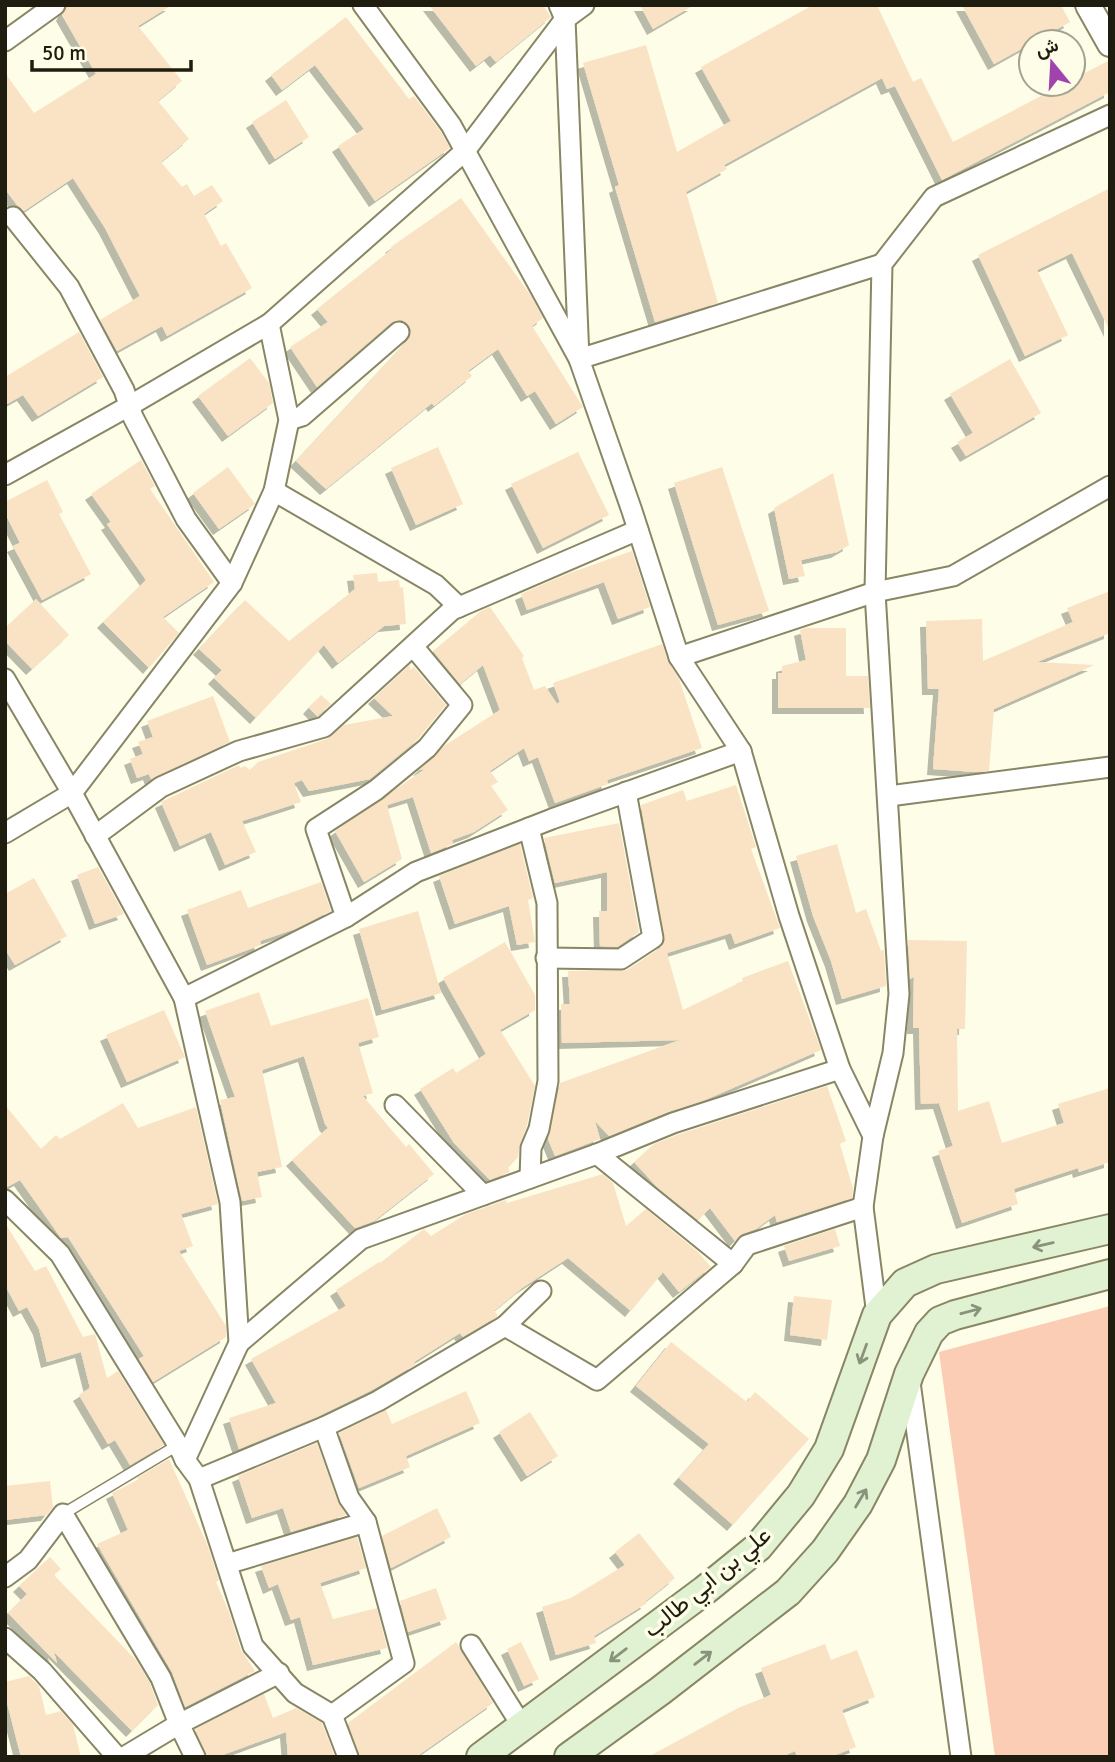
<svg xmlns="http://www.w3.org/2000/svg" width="1115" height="1762" viewBox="0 0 1115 1762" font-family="Signika,Vazirmatn,sans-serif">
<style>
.green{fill:#fccdb5}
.building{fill:#f9e3c4;filter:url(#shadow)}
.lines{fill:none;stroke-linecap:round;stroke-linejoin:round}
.service-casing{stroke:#888665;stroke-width:13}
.minor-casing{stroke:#888665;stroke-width:23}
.tertiary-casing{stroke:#888665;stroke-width:28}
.secondary-casing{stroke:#888665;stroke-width:32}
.service{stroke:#fff;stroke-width:10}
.minor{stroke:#fff;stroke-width:19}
.tertiary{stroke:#fff;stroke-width:24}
.secondary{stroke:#e0f2d1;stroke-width:28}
.oneway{stroke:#89927a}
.labels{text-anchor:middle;stroke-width:7;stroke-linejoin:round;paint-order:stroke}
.street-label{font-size:24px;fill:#1e1d10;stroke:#fefde7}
</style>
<defs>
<filter id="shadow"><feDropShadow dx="-6" dy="6" stdDeviation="0" flood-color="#0004"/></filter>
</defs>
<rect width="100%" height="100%" fill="#fefde7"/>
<polygon class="green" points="1110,1306 1110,1757 995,1757 939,1352"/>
<g class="building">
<polygon points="67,5 172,5 138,26 182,81 158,101 189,139 161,162 182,187 187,184 194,196 212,185 223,201 204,214 221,246 226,243 252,288 167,336 162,326 117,351 100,320 140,296 105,228 73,178 24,211 17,205 5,189 5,73 34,113 96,74 62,15"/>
<polygon points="429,5 543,5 551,17 496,62 490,55 476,66"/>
<polygon points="640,5 694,5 653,29"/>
<polygon points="813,5 877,5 913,82 921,78 953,142 1064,84 1073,84 1073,79 1110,60 1110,92 942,180 895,86 887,89 882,78 724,165 727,169 686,192 718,303 655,322 615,187 619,185 583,63 646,45 677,152 731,121 701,67"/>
<polygon points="962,5 1061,5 1070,22 994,64"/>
<polygon points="346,17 409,99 414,96 441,132 450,148 375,201 338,146 364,129 315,65 282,90 271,75"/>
<polygon points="286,100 309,137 275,159 252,122"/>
<polygon points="1110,188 1110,331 1072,253 1037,270 1068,335 1025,356 978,255"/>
<polygon points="461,198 531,296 543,318 532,326 583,407 556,424 535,391 527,396 498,349 468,371 472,376 434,406 432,403 326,489 296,461 407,341 410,337 411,329 402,320 392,322 317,387 290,347 328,322 317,309 392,249 391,247"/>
<polygon points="79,332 103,377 38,416 23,395 5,405 5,377"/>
<polygon points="250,358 269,383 273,403 228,436 198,396"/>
<polygon points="1010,359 1041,413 966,456 957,442 973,433 950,394"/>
<polygon points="438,447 463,504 416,525 391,468"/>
<polygon points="578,452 609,515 543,548 511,484"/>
<polygon points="141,460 155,486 150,489 214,582 163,617 179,633 149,668 103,622 146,580 107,524 111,522 91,494"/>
<polygon points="228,467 255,504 219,529 193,493"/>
<polygon points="722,467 769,611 718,625 674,483"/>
<polygon points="833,473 849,545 837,552 801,560 805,576 789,579 774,508"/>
<polygon points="47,480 63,512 59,514 91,574 42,600 13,546 20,543 5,513 5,502"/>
<polygon points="632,551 650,607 618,619 604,582 527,610 521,594 567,574"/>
<polygon points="377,573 378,582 399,580 400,588 403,587 406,624 384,626 338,663 324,645 256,718 214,678 222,670 199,649 245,600 289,641 355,589 353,575"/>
<polygon points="1110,591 1110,633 1037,662 1094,665 994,709 989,771 976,772 933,769 939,689 928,689 926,621 982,619 983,661 1073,622 1067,608"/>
<polygon points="36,599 69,635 32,669 5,641 5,628"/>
<polygon points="490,607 524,656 522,658 534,690 545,686 557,704 560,702 553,683 662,644 668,661 679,679 702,748 607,780 608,784 555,803 538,757 529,761 524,748 490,771 498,782 491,786 508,810 474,832 452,840 453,844 431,853 413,797 387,805 402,859 364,882 335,831 425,769 419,770 444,746 500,710 483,665 460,684 433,651 481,611"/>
<polygon points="806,628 846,628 846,676 868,676 870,708 778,708 778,673 782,673 782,666 806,660 800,630"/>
<polygon points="410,665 410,670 414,667 446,705 418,739 370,779 309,791 302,780 294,783 301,802 242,821 256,852 225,865 211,832 180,846 161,802 239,765 240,768 245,766 250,770 258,762 327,739 344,725 393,716 374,698"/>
<polygon points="321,695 331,704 317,716 309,708"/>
<polygon points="213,696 230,742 151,779 149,774 137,778 130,759 143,754 138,742 153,737 147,721"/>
<polygon points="736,785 756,847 751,849 780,928 735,944 731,933 667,953 683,1010 743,981 742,978 788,961 821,1050 705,1100 668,1112 609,1136 595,1121 600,1139 555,1156 548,1139 560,1083 680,1040 562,1043 561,1004 570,1004 568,971 627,970 660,948 664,942 641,805 683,790 687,801"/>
<polygon points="619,823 639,932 617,947 600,946 599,911 607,911 607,872 555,883 544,838"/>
<polygon points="520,844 533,898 528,900 535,942 517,945 509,906 455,924 439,876"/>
<polygon points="837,844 856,913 866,909 881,951 884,950 886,986 842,999 831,961 813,916 796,856"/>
<polygon points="98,867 124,914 95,924 77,875"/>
<polygon points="34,878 67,936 15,965 5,949 5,894"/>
<polygon points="321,882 331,911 295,929 260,941 261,945 207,965 187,910 241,890 248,908"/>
<polygon points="418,911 441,993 382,1010 359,929"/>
<polygon points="908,940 967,941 965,1029 957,1029 958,1111 989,1101 1002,1143 1064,1123 1058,1104 1110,1088 1110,1162 1079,1172 1078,1168 1014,1189 1018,1204 962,1223 938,1151 953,1146 939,1103 921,1104 919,1028 913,1028 914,977 910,979"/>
<polygon points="505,942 535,995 535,1010 500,1030 535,1086 527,1125 520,1144 518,1157 508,1168 510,1172 490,1180 454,1143 420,1089 453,1068 456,1073 486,1054 443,978"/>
<polygon points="259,992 271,1026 368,998 379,1037 358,1043 373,1093 363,1096 406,1147 409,1144 434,1174 374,1221 355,1228 292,1160 328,1128 325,1124 304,1056 262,1070 282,1167 257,1172 262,1197 242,1201 220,1100 235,1097 205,1011"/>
<polygon points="164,1010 185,1057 127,1082 106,1035"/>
<polygon points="827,1086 846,1141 840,1144 853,1189 852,1198 777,1222 775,1215 756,1229 742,1234 735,1241 710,1208 698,1220 657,1187 634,1162 654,1144 677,1135"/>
<polygon points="123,1103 138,1128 196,1107 218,1204 181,1214 193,1246 179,1251 226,1326 226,1337 153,1382 139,1359 144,1356 68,1237 61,1238 20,1180 5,1188 5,1105 41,1149 56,1135 60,1139"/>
<polygon points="603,1174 613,1183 626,1226 646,1209 698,1252 711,1267 679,1292 663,1272 631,1311 568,1258 522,1288 494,1311 498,1315 495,1318 463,1337 460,1333 414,1362 415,1365 372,1390 319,1416 239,1449 229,1418 276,1403 251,1359 346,1306 336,1290 379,1262 380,1263 424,1229 431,1236 466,1214 506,1200 507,1203"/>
<polygon points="5,1223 35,1271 46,1266 83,1337 95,1334 107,1378 118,1371 164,1445 130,1465 115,1440 108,1444 79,1395 90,1388 81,1352 47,1362 39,1329 27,1307 19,1311 5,1285"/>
<polygon points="835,1229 840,1246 789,1261 784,1246"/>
<polygon points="794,1296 832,1300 827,1340 790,1335"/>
<polygon points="671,1342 747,1402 755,1392 809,1439 733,1525 679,1478 709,1444 636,1386"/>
<polygon points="466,1391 480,1423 406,1456 410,1467 359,1488 339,1433 386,1410 392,1424"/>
<polygon points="530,1412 558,1456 527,1476 499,1432"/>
<polygon points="317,1443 338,1502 346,1515 291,1532 283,1508 252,1518 238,1476"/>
<polygon points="169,1459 207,1544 219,1580 216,1582 229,1612 241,1650 255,1671 185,1707 172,1672 97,1544 128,1530 112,1493 138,1480 137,1478"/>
<polygon points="50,1481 53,1507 47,1515 5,1520 5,1486"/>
<polygon points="437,1508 451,1537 391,1568 382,1536"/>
<polygon points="639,1533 675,1578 646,1601 647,1603 594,1636 596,1643 556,1655 542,1607 571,1598 625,1565 615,1552"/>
<polygon points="357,1537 366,1568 320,1583 333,1619 377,1608 387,1648 313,1665 300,1617 291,1620 278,1584 269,1588 261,1566"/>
<polygon points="50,1557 61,1569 54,1575 136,1660 150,1683 158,1705 132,1731 54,1652 57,1663 8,1613 27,1594 19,1586"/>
<polygon points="436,1588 447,1619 408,1632 400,1601"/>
<polygon points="456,1642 493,1703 416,1757 360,1757 348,1723"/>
<polygon points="521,1642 539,1679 524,1686 507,1649"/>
<polygon points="825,1644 831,1660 857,1650 875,1697 842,1710 856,1747 830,1757 797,1757 795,1751 781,1757 648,1757 738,1708 771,1695 761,1668"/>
<polygon points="29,1676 39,1686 46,1715 61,1711 73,1725 81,1757 21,1757 5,1695 5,1682"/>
<polygon points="264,1694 273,1718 296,1708 322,1723 335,1757 288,1757 286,1732 217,1757 207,1757 195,1729"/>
</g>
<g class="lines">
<g class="service-casing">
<polyline id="service" points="63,1514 178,1445"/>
</g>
<g class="minor-casing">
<g id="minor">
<polyline points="363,5 451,125 579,359 632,511 679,657 741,751 789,916 840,1069 873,1136 863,1207 877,1315"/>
<polyline points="559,5 565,19 579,359 882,264"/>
<polyline points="5,41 55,5"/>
<polyline points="13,217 69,287 124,390 133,417 186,519 232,583"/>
<polyline points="289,420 302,416 399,332"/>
<polyline points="5,475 129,406 269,324 465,151 565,19 584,5"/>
<polyline points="274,491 436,585 459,607"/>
<polyline points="679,657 875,592 953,576 1110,486"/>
<polyline points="5,679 72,793 184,998 230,1202 239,1343 185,1460 199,1479 253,1646 295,1693 332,1715 348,1757"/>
<polyline points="889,796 1110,767"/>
<polyline points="529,828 547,903 548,1081 539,1129 531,1148 530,1178"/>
<polyline points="5,833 72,793 232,583 274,491 289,420 269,324"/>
<polyline points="95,836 161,787 239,751 324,727 452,610 638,530"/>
<polyline points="346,917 316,829 376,790 427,748 462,705 417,651"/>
<polyline points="546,958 621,959 653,938 626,792"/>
<polyline points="184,998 346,917 416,872 552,819 741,751"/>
<polyline points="395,1105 483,1195"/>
<polyline points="873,1136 893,1053 899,994 875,592 882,264 934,197 1110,115"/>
<polyline points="597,1154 733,1264 747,1245 863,1207"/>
<polyline points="5,1200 60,1254 178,1445 185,1460"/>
<polyline points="505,1326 597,1380 733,1264"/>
<polyline points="239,1343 361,1239 597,1154 673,1123 840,1069"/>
<polyline points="910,1382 961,1757"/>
<polyline points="324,1427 349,1498 366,1522 404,1663 332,1715"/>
<polyline points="199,1479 324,1427 378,1401 505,1326 541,1291"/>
<polyline points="227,1564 366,1522"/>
<polyline points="5,1577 28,1560 63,1514 161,1678 179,1724 124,1757"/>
<polyline points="5,1638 42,1671 117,1757"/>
<polyline points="471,1645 522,1726"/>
<polyline points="195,1757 179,1724 279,1673"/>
</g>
</g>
<g class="tertiary-casing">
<polyline id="tertiary" points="1088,5 1110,44"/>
</g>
<g class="secondary-casing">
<g id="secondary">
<polyline points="481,1757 705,1590 758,1547 801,1495 829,1449 877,1315 905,1283 936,1269 1110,1229"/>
<polyline points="569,1757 660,1691 788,1592 825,1551 858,1504 881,1460 909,1374 929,1333 940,1321 955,1315 1110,1274"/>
</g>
</g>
<use href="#service" class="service"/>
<use href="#minor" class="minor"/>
<use href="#tertiary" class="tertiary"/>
<use href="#secondary" class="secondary"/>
</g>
<defs><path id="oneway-shaft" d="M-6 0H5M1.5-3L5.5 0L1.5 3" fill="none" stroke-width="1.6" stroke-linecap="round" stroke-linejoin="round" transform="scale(1.75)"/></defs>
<g class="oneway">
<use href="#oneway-shaft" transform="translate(1043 1245) rotate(167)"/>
<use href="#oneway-shaft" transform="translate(971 1311) rotate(-15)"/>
<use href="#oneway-shaft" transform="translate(863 1354) rotate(110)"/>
<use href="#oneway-shaft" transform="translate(861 1498) rotate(-59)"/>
<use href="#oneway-shaft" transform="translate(618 1655) rotate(143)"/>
<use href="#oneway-shaft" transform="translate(703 1658) rotate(-38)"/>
</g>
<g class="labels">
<g class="street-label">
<text transform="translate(707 1582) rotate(-40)" y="8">علي بن ابي طالب</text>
</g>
</g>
<rect width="1115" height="1762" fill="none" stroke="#1e1d10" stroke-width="14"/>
<g transform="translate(1052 63) rotate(342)"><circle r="33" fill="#fefde7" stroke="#a4a391" stroke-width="2"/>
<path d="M0-5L12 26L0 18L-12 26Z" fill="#a143ac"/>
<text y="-10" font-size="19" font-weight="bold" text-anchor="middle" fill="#1e1d10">ش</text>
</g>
<path d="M32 60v10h159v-10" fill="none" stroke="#1e1d10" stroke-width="3.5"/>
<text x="42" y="60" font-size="21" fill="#1e1d10" stroke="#fefde7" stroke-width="5" paint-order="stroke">50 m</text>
</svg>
